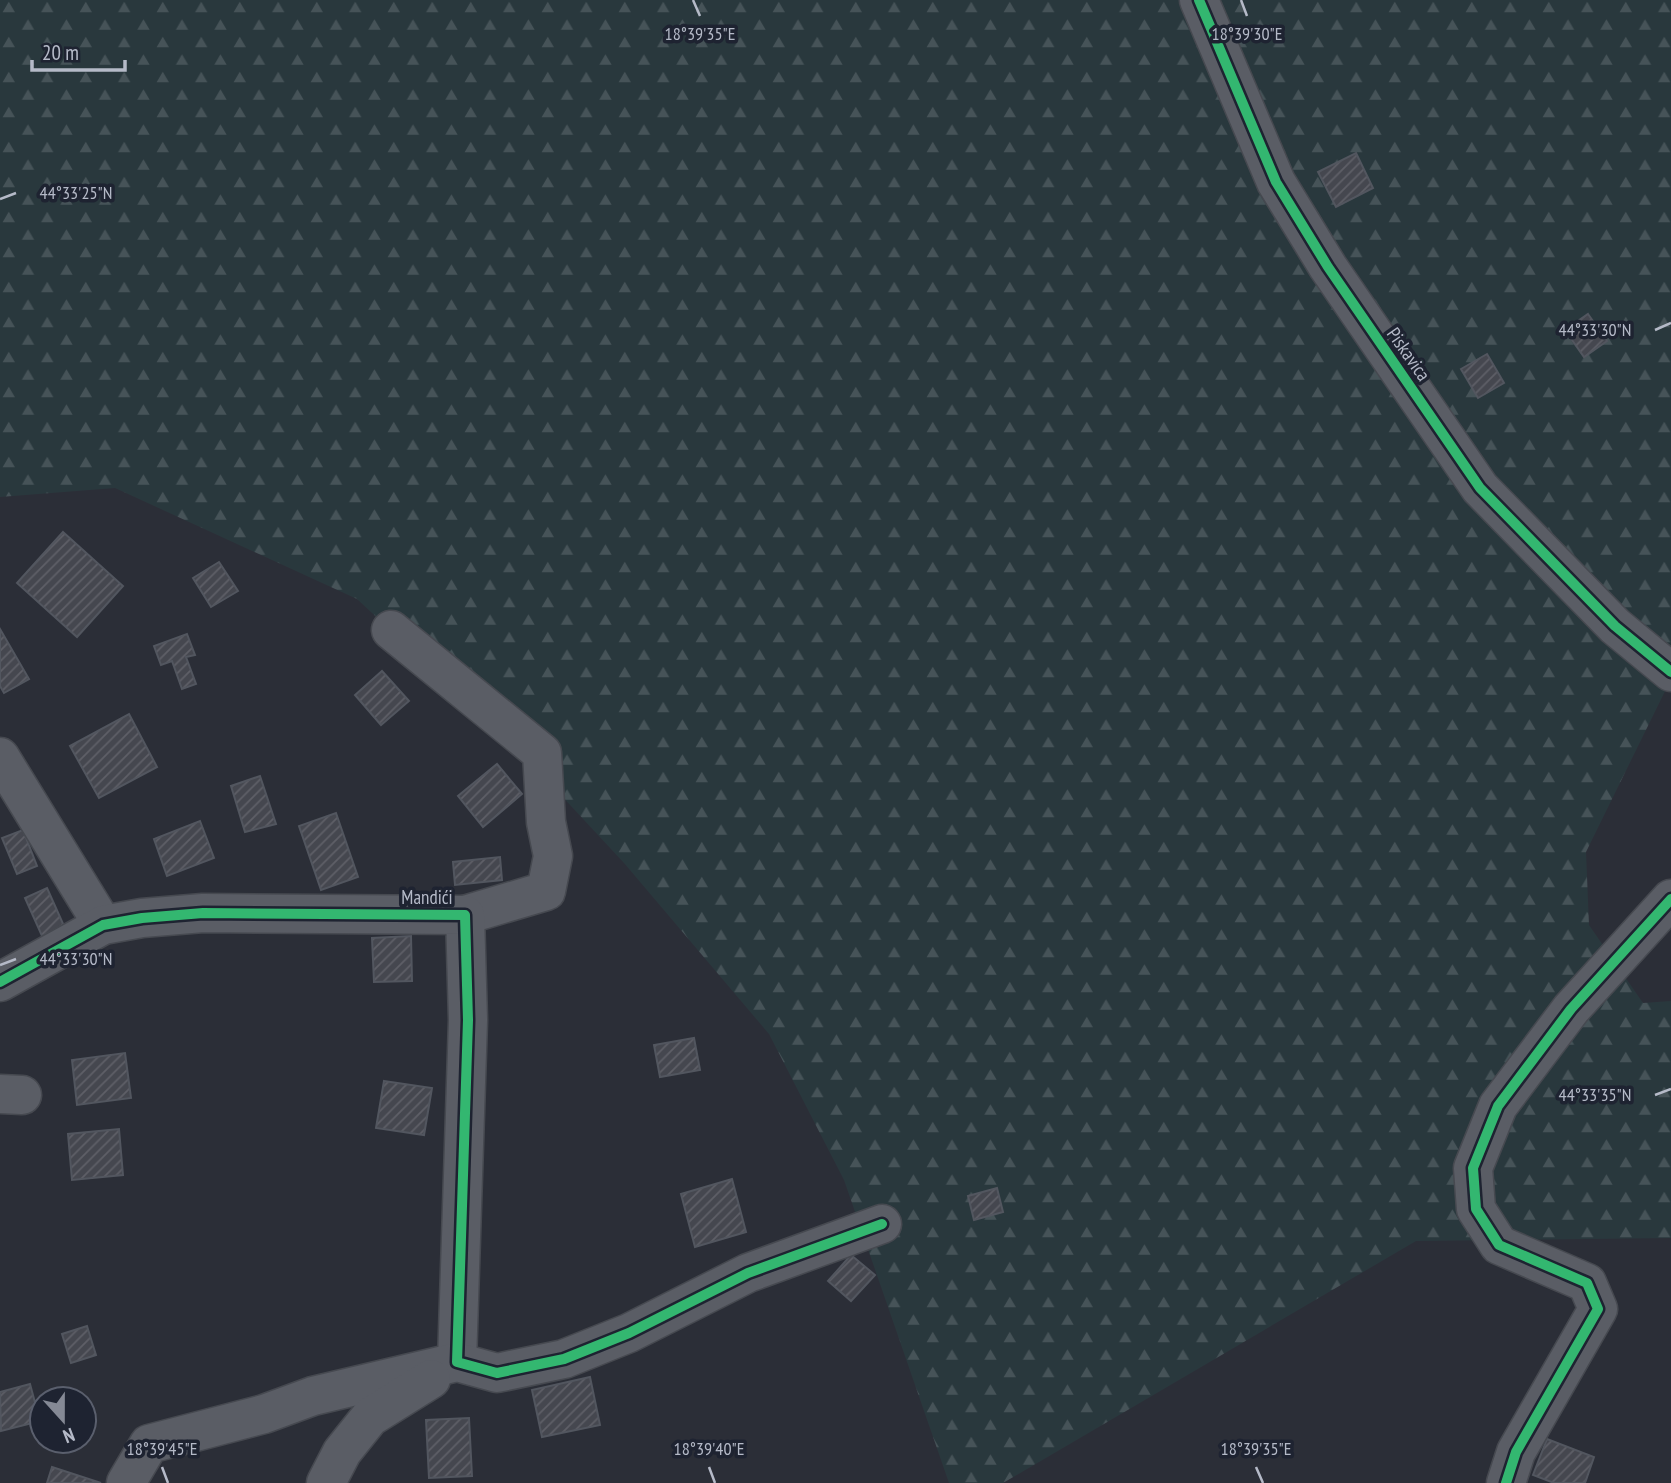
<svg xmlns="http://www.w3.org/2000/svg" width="1671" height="1483" viewBox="0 0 1671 1483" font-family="'PT Sans Narrow',sans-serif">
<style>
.forest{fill:url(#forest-firs)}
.building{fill:url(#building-hatch);stroke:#52565f;stroke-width:2}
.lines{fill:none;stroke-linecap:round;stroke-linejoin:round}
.minor-casing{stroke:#464950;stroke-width:41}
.minor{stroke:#5a5d65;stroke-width:38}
.cycleway-casing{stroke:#1e2331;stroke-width:15}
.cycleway{stroke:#33b770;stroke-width:10}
.ticks{fill:none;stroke:#b5bac8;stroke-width:2.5}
.labels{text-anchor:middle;stroke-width:7;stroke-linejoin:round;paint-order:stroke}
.street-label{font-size:19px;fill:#b5bac8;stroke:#1e2331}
.ticks-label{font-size:18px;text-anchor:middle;fill:#b5bac8;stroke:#1e2331;stroke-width:7;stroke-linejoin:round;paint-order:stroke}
</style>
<defs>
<pattern id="forest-firs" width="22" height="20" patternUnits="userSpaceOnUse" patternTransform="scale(1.75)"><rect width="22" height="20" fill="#29383d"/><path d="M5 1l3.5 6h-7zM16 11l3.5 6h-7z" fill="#465358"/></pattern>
<pattern id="building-hatch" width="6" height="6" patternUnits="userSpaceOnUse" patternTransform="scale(1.75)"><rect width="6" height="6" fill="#45474f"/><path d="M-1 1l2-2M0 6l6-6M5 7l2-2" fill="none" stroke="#5e5f67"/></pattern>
</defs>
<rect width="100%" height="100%" fill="#2b2e37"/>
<polygon class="forest" points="0,0 1671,0 1671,679 1586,852 1589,925 1643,1003 1671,1001 1671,1238 1416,1241 1003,1483 949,1483 844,1180 769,1034 624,863 518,749 357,599 115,488 0,497"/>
<g class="building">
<polygon points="1356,153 1373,188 1336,207 1318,172"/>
<polygon points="1588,314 1607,341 1584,357 1565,330"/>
<polygon points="1487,354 1504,383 1478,398 1461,369"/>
<polygon points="63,532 123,586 77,637 17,583"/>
<polygon points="219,562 238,591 211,607 193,578"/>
<polygon points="0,629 29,679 4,693 0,686"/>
<polygon points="187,634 195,655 186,657 196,684 182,689 172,661 161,665 154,646"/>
<polygon points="382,671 409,701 381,725 355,695"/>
<polygon points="129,714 157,767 99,798 70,746"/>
<polygon points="497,764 522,794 483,827 458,796"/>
<polygon points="260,776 276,824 245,832 231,786"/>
<polygon points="336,813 358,877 321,890 299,826"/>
<polygon points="200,821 214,858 167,876 154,839"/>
<polygon points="23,830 37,866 17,874 2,838"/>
<polygon points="500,857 502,880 455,885 453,862"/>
<polygon points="47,888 64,926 42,936 25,898"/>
<polygon points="411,936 412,981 374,982 372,938"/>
<polygon points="694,1038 700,1070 660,1077 654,1045"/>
<polygon points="125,1053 131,1098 77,1105 72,1060"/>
<polygon points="384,1081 432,1088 424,1135 376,1128"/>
<polygon points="119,1129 123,1175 72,1180 68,1134"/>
<polygon points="732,1179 746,1232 695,1247 681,1194"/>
<polygon points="997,1188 1003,1212 974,1220 968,1196"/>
<polygon points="851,1255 875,1275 851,1301 828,1281"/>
<polygon points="87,1326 96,1355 71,1363 62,1334"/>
<polygon points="590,1377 600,1425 542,1437 532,1390"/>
<polygon points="30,1384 40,1421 1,1431 0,1392"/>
<polygon points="469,1418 472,1476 429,1478 426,1420"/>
<polygon points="1547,1439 1594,1457 1585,1483 1554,1483 1533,1475"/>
<polygon points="52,1467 101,1483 47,1483"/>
</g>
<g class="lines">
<g class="minor-casing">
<g id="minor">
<polyline points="1199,0 1276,182 1328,267 1480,488 1615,626 1671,672"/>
<polyline points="391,630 542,753 546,822 553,856 546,891 465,915"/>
<polyline points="0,757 103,925"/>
<polyline points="0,982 103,925 142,918 203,913 465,915 468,1020 457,1362"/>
<polyline points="0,1094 22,1095"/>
<polyline points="126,1483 149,1444 264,1414 313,1396 457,1362 497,1373 564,1359 629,1333 748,1273 882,1224"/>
<polyline points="326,1483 342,1452 370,1417 431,1379"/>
<polyline points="1506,1483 1516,1452 1598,1309 1587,1283 1499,1245 1476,1209 1473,1168 1498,1106 1571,1009 1671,899"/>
</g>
</g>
<use href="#minor" class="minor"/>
<g class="cycleway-casing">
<g id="cycleway">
<polyline points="1199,0 1276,182 1328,267 1480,488 1615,626 1671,672"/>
<polyline points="0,982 103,925 142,918 203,913 465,915 468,1020 457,1362 497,1373 564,1359 629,1333 748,1273 882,1224"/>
<polyline points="1506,1483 1516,1452 1598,1309 1587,1283 1499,1245 1476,1209 1473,1168 1498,1106 1571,1009 1671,899"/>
</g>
</g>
<use href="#cycleway" class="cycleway"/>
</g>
<path class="ticks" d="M693,0L700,16M1241,0L1247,16M0,199L16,193M1655,330L1671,323M0,965L16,959M1655,1095L1671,1089M162,1467L168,1483M709,1467L715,1483M1256,1467L1263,1483"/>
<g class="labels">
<g class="street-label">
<text transform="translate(1409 354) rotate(55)" y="7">Piskavica</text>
<text x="427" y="904">Mandići</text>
</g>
</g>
<g class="ticks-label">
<text x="700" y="40">18°39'35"E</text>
<text x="1247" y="40">18°39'30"E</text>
<text x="76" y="199">44°33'25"N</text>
<text x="1595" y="336">44°33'30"N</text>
<text x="76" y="965">44°33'30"N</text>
<text x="1595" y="1101">44°33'35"N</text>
<text x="162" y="1455">18°39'45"E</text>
<text x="709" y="1455">18°39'40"E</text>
<text x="1256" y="1455">18°39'35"E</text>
</g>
<g transform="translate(63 1420) rotate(159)"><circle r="33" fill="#1e2331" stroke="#5a5f6d" stroke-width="2"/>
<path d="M0-5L12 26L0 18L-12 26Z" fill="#858995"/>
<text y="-10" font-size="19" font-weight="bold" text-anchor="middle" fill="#b5bac8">N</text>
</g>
<path d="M32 60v10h93v-10" fill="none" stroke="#b5bac8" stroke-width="3.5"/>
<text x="42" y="60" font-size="21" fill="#b5bac8" stroke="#1e2331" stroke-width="5" paint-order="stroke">20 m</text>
</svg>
